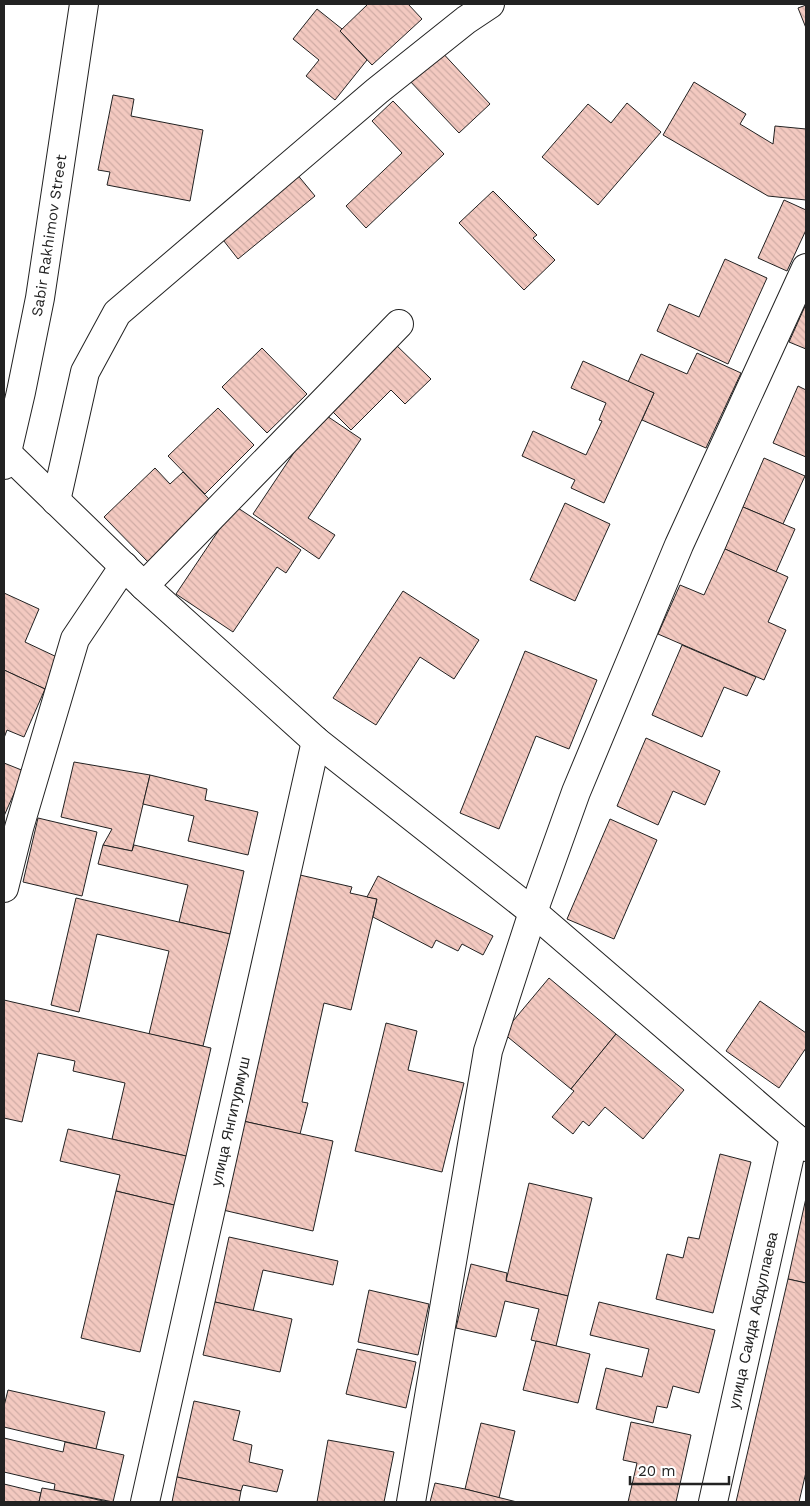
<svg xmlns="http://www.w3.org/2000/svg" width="810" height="1506" viewBox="0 0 810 1506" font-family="'Work Sans',sans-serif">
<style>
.building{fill:url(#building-back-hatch);stroke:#222}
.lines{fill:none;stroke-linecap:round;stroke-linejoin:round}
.minor-casing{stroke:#222;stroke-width:30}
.minor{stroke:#fff;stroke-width:28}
.labels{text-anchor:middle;stroke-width:4;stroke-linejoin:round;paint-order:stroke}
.street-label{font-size:15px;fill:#222;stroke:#fff}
</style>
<defs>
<pattern id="building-back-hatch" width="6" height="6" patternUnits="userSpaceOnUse" patternTransform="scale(1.25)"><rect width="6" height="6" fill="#f3c9c0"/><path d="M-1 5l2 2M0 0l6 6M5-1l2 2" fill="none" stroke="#d0aca5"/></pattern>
</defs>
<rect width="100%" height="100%" fill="#fff"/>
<g class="building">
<polygon points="368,4 408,4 422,19 372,65 340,31"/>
<polygon points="806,5 806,28 798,8"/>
<polygon points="317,9 342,29 340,31 367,60 335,100 306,76 319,60 293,39"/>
<polygon points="439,49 490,104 459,133 408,79"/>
<polygon points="694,82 746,114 740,124 773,144 775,126 806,129 806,200 768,196 663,135"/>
<polygon points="113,95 134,99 131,116 203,130 190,201 107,185 110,172 98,170"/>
<polygon points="393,101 444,154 366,228 346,206 402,153 372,121"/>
<polygon points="627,103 661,132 598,205 542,157 588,104 611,123"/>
<polygon points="296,173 315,196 238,259 220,236"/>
<polygon points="493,191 537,235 533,238 555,260 524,290 459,223"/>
<polygon points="784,200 806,210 806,230 787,271 758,258"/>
<polygon points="725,259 767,278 728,364 657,331 669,304 699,317"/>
<polygon points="806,304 806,349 789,342"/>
<polygon points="393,342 431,379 405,404 391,390 351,430 328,407"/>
<polygon points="262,348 307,394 267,433 222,387"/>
<polygon points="697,353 741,373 706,448 642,420 654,393 628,382 641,354 687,374"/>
<polygon points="583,361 654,393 604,503 571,488 575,480 522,456 533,431 586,455 602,421 599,420 606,403 571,388"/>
<polygon points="798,386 806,390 806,457 773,443"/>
<polygon points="218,408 254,445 205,494 168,456"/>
<polygon points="321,412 361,439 308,518 335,535 319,559 253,514"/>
<polygon points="764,458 805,476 783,524 743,507"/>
<polygon points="155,468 170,484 183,472 211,501 148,562 104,517"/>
<polygon points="565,503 610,524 575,601 530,580"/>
<polygon points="235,506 301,550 286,573 277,567 233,632 176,594"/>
<polygon points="743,507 795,529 776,572 725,549"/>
<polygon points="725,549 788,577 768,622 786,630 764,680 658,634 680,585 704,595"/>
<polygon points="403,591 479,640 454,679 420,657 376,725 333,698"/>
<polygon points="4,593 39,609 25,642 59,658 45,689 4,670"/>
<polygon points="682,645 756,677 747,696 724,687 702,737 652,715"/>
<polygon points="525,651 597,680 569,749 536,736 499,829 460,813"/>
<polygon points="4,670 45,689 24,737 7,730 4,738"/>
<polygon points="646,738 720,771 705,805 673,791 658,825 617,806"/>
<polygon points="74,762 150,775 132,851 103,845 112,829 61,817"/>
<polygon points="4,763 24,771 4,816"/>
<polygon points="150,775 207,789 205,800 258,812 248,855 188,841 194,816 143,804"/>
<polygon points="38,818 97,832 82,896 23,882"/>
<polygon points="610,819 657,840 614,939 567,919"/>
<polygon points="103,845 132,851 134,845 244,871 230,934 179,922 188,885 98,864"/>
<polygon points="300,875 352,887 350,893 377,899 351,1010 324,1003 302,1102 308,1103 300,1134 243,1121"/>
<polygon points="378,876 493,936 483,955 462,944 458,951 436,940 432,948 373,917 377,899 367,897"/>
<polygon points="76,898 230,934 203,1046 149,1034 169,951 97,934 79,1012 51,1005"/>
<polygon points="549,978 616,1034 571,1089 503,1033"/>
<polygon points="4,1000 211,1048 186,1156 112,1139 125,1083 73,1071 75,1061 38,1053 22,1122 4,1118"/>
<polygon points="760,1001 806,1033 806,1048 779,1088 726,1051"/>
<polygon points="386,1023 417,1031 408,1070 464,1083 442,1172 355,1151"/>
<polygon points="616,1034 684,1090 643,1139 605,1107 589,1126 583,1121 573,1134 552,1117 574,1091 571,1089"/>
<polygon points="243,1121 333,1141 313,1231 223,1210"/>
<polygon points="68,1129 186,1156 174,1205 116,1191 120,1175 60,1161"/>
<polygon points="720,1154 751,1162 713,1313 656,1299 667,1254 683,1258 688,1237 699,1239"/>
<polygon points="529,1183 592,1198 568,1296 506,1281"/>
<polygon points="116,1191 174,1205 140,1352 81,1338"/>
<polygon points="806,1198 806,1283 788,1279"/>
<polygon points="229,1237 338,1261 333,1285 263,1270 253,1311 215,1302"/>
<polygon points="471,1264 507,1273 506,1281 568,1296 556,1346 531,1340 539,1309 505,1301 496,1337 456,1328"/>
<polygon points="788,1279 806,1283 806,1472 799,1502 736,1502"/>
<polygon points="369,1290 429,1304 418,1355 358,1342"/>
<polygon points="215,1302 292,1319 280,1372 203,1355"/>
<polygon points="599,1302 715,1330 699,1393 673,1386 667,1408 657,1406 653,1423 596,1409 606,1368 642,1377 649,1349 590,1335"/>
<polygon points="536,1341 590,1354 578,1403 523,1390"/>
<polygon points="357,1349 416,1362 406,1408 346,1394"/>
<polygon points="8,1390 105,1412 96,1449 4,1427 4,1406"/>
<polygon points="194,1401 240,1411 233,1440 252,1445 249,1462 283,1470 277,1492 243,1485 241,1491 177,1477"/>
<polygon points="631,1422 691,1435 676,1502 628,1502 637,1463 623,1460"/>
<polygon points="481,1423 515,1431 499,1498 465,1489"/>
<polygon points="4,1438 63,1452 65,1442 124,1455 113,1502 54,1490 55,1484 4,1472"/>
<polygon points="328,1440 394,1452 384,1502 317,1502"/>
<polygon points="177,1477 241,1491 239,1502 172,1502"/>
<polygon points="435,1483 465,1489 517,1502 430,1502"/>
<polygon points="4,1484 41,1493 39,1502 4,1502"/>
<polygon points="42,1488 54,1490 108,1502 39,1502"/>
</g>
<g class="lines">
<g class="minor-casing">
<g id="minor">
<polyline points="8,454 144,586 316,741 533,912 806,1147"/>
<path id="s1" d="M4,465L21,392L40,298L84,4"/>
<polyline points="56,501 85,372 117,313 377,91 466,20 490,4"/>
<polyline points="144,586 399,324"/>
<polyline points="4,888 19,828 75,639 124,566"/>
<path id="s2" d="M145,1502L316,741"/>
<polyline points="411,1502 488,1051 533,912 576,792 679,545 806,268"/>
<path id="s3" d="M713,1502L794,1137"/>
</g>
</g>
<use href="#minor" class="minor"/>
</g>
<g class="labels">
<g class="street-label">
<text dy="5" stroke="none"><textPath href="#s1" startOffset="234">Sabir Rakhimov Street</textPath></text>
<text dy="5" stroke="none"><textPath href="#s2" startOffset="390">улица Янгитурмуш</textPath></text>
<text dy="5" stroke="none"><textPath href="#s3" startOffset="186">улица Саида Абдуллаева</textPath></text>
</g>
</g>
<rect width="810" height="1506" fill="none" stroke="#222222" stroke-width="10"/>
<path d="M630 1476v8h99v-8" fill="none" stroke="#222222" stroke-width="2.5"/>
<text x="638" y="1476" font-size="15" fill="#222222" stroke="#ffffff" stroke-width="4" paint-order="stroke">20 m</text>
</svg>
